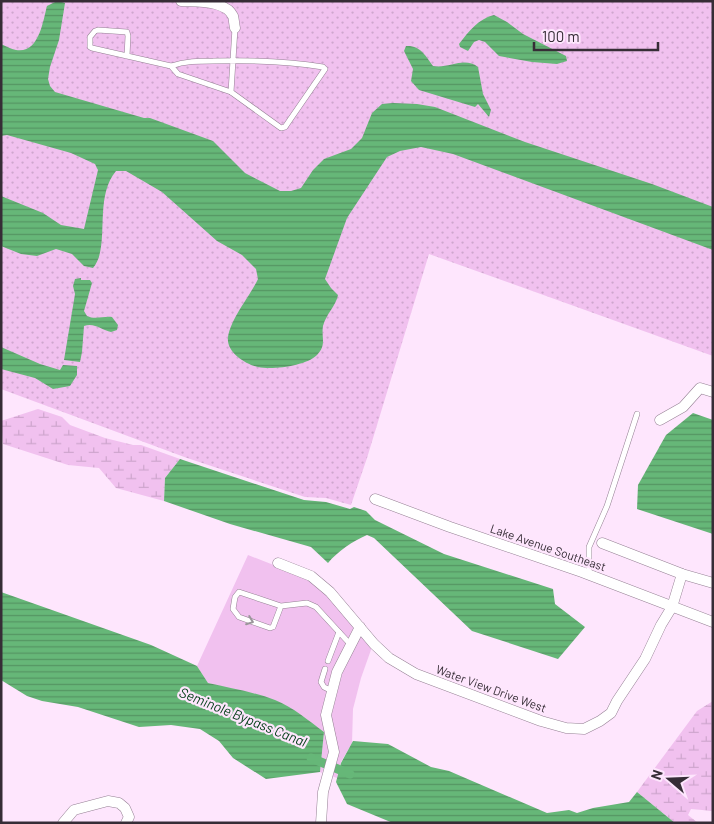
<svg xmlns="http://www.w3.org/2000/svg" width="714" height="824" viewBox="0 0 714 824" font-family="Barlow,sans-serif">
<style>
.grass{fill:url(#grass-dots)}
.wetland{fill:url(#wetland-marsh)}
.park{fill:#f1c1ef}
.water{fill:url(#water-rules)}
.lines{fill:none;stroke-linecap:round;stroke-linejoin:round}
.canal{stroke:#66b778;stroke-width:9}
.lane-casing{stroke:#958094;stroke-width:6}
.street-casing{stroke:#958094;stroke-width:11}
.lane{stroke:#fff;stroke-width:5}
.street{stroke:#fff;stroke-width:10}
.oneway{stroke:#9a969a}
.labels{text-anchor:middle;stroke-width:4.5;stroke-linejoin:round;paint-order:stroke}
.street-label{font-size:12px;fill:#362d36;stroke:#fee6fd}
.water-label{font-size:14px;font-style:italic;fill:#003e16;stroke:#fee6fd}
</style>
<defs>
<pattern id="grass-dots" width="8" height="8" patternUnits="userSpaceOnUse" patternTransform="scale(1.25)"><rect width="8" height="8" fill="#f1c1ef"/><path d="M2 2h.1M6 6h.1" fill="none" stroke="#cfa6ce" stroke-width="1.8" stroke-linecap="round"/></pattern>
<pattern id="wetland-marsh" width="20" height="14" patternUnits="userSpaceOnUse" patternTransform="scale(1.25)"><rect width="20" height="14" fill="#f1c1ef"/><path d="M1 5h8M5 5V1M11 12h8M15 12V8" fill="none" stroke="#cfa6ce"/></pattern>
<pattern id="water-rules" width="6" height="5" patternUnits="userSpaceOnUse" patternTransform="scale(1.25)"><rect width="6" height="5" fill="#66b778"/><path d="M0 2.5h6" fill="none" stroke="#559563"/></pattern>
</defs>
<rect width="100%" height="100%" fill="#fee6fd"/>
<polygon class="grass" points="1,1 713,1 713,356 429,254 367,458 351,505 326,498 305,497 187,458 1,389"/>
<g class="wetland">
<polygon points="38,409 62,417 70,425 105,438 133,445 141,445 180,459 165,478 164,501 116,488 99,468 68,465 3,444 1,421"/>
<polygon points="713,701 713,811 691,809 688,815 698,823 675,823 637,792 697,711"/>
</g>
<g class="park">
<polygon points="248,555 309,579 326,595 354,627 333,670 325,698 321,716 329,751 322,773 320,772 324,732 254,695 208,683 197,666"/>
<polygon points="361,635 372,647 361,678 353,709 352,743 341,762 337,778 331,776 338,753 331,716 342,674"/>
</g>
<g class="water">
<path d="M55,2H62L65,3L59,40L50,67L48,79L50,86L55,92L144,118H150L213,141L245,173L280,191H291L301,188L313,170L324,159L351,149L362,138L372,113L382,104L393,103L417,104L435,107L525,142L652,184L713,207V250L453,154L421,147L400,151L387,157L347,218L325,279L331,288L338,295C336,306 326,314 323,326C321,338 327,344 317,355C306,366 273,370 258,367C245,364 226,352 228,337C231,318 250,296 258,279L256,269L242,255L217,241L162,192L126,171H116C93,198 111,247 93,268L84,266L72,254L56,249L37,256L21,254L1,246V196L43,213L61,225L84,229L98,170L95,164L71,153L7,135L1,136V44C6,46 11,49 16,50C39,54 43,21 47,6Z"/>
<path d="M494,15L507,22L523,34L566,56L567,61L557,64L532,62L499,56L485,42L479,40L474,42L468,51L460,47L459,44C469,31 478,19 494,15Z"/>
<path d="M406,46C420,45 426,56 433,66C449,69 464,56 478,67L483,94L491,110L489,117L478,104L475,107L419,90L411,81L413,69L404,51Z"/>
<path d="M81,278V280H90L92,283L84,311L87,316C95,320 103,316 112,317L118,325L117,330L111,332C102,330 94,322 84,326L82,352L80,362L64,360L75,294L73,286L75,279Z"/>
<polygon points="1,347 40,364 60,370 63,365 77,366 77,375 70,386 53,389 35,378 1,369"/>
<polygon points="693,413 713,420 713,534 637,509 638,485 666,435"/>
<path d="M180,459L304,500L326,502L350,509L354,507L366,511L375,520L444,554L553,589L555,604L585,627L558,659L472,631L374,538L367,535C353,541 338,551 328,563L311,547L230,524L164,501L165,478Z"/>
<path d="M1,592L151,645L197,666L208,683C230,688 254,692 275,700C293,707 309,721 324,732L320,772L266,779L233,758L219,741L200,729L171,725L139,727L78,707L42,701L27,696L1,680Z"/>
<polygon points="353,741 388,744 431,767 449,771 547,813 569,810 577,813 593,808 629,802 637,792 675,823 393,823 347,804 336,782 341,763"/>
</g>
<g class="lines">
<polyline class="canal" points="311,758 350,774"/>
<g class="lane-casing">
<g id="lane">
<polyline points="127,56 128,36 127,32 98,30 95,31 90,37 90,47 92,48 171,66 178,74 231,92"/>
<path d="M171,66C185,61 199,61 213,61C250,60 288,61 323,67L325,69L285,127L281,128L231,92L235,28"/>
<polyline points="589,574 589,547 607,506 637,414"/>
<polyline points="281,606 273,627 270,628 239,617 233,609 235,597 239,592 281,606 307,603 316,607 350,644"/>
<polyline points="328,661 339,632"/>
<polyline points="325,669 321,682 324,687 332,691"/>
</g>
</g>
<g class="street-casing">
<g id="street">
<path d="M181,1C197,2 225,0 233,16C234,19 234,24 235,28"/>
<polyline points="660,420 683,407 700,388 713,392"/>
<polyline points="375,499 450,527 582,572 713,622"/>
<polyline points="602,543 682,574 713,583"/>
<polyline points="278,563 311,576 330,592 374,644 389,658 416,674 541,721 566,728 584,729 600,721 611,713 617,701 645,659 661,625 672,607 682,574"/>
<polyline points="63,823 74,810 108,801 119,803 125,808 129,817 126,823"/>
<polyline points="321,823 323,792 334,752 326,715 337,672 360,627"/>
</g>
</g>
<use href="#lane" class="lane"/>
<use href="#street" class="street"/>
</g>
<defs><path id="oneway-chevron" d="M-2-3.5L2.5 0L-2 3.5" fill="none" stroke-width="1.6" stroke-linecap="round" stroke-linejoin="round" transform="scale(1.25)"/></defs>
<use class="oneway" href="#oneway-chevron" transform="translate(250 621) rotate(21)"/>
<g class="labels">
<g class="street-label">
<text transform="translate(548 548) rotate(19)" y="4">Lake Avenue Southeast</text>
<text transform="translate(491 689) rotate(20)" y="4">Water View Drive West</text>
</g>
<g class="water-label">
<text transform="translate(243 717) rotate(22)" y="5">Seminole Bypass Canal</text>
</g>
</g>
<rect width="714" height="824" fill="none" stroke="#362d36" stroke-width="5"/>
<g transform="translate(669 779) rotate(289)" stroke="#fee6fd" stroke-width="4" paint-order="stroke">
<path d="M0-4L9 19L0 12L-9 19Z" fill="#362d36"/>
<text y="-8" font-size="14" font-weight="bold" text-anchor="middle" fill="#362d36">N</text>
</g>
<path d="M534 42v8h124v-8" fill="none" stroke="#362d36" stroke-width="2.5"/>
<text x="542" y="42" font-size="15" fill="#362d36" stroke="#fee6fd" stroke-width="4" paint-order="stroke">100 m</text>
</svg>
